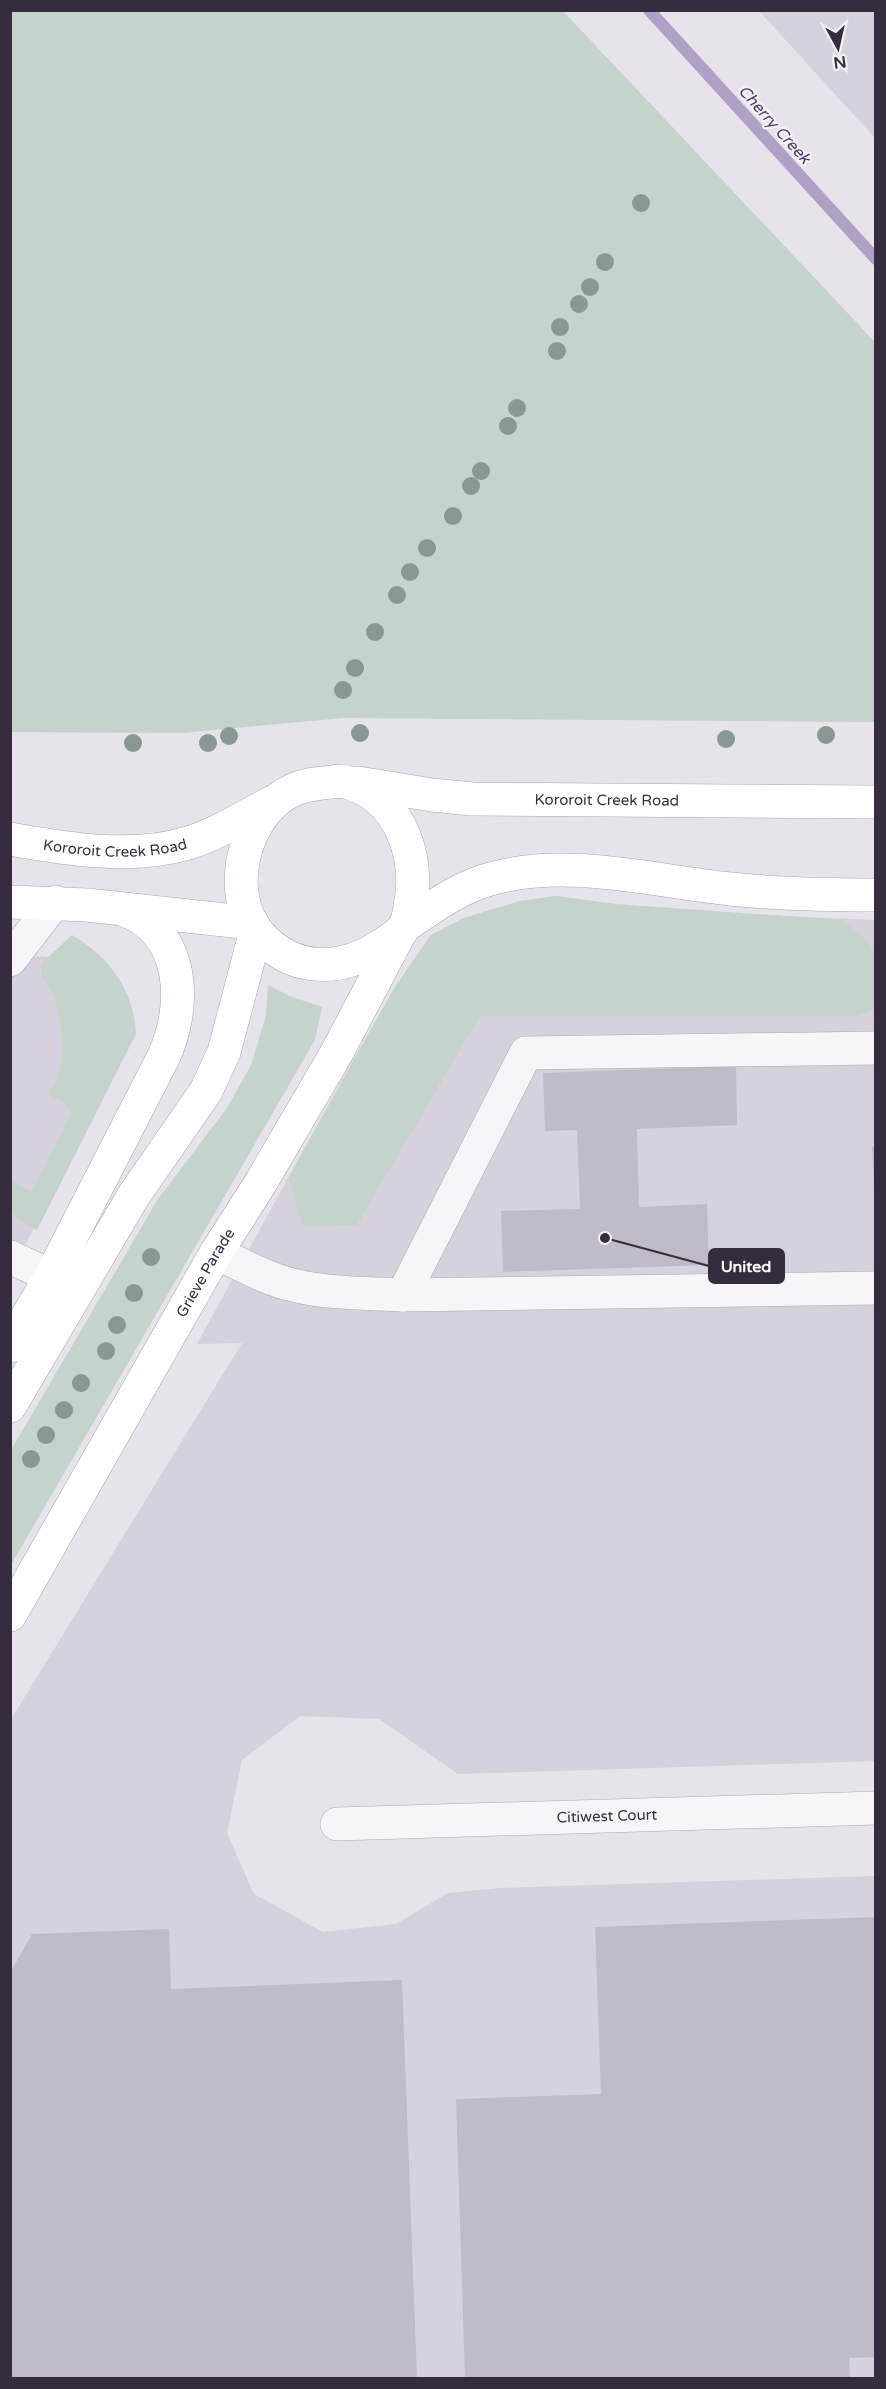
<svg xmlns="http://www.w3.org/2000/svg" width="886" height="2389" viewBox="0 0 886 2389" font-family="'Varela Round',sans-serif">
<style>
.built{fill:#d6d1db}
.green{fill:#c5d3cd}
.lines{fill:none;stroke-linecap:round;stroke-linejoin:round}
.stream{stroke:#afa1c6;stroke-width:12}
.building{fill:#c0bbc6}
.minor-casing{stroke:#aea8b4;stroke-width:34}
.major-casing{stroke:#aba3b4;stroke-width:34}
.minor{stroke:#f7f5f8;stroke-width:33}
.major{stroke:#fff;stroke-width:33}
.tree{fill:#889895}
.labels{text-anchor:middle;stroke-width:4.5;stroke-linejoin:round;paint-order:stroke}
.street-label{font-size:15px;fill:#362c40;stroke:#f5f2f7}
.water-label{font-size:16px;font-style:italic;fill:#513a71;stroke:#f5f2f7}
.leader{fill:none;stroke:#362c40;stroke-width:2}
.callout-dot{fill:#362c40;stroke:#f5f2f7;stroke-width:2}
.callout{fill:#362c40;stroke:#362c40;stroke-width:2}
.callout-label{font-size:16px;text-anchor:middle;font-weight:bold;fill:#fff}
</style>
<rect width="100%" height="100%" fill="#e6e3ea"/>
<g class="built">
<polygon points="759,11 875,11 875,138"/>
<polygon points="556,896 615,904 720,913 875,920 875,1761 458,1774 379,1719 300,1716 242,1760 227,1833 254,1894 323,1932 396,1924 448,1893 501,1888 875,1876 875,2378 11,2378 10,1721 242,1343 197,1344 340,1083 395,987 431,935 464,918 520,901"/>
<polygon points="11,956 61,957 127,1031 11,1276"/>
</g>
<g class="green">
<polygon points="11,10 563,11 875,342 875,722 343,718 182,733 11,732"/>
<polygon points="556,896 615,904 843,920 869,942 875,955 875,1006 872,1011 856,1016 480,1016 357,1225 311,1227 302,1225 289,1178 395,987 431,935 464,918 520,901"/>
<path d="M72,935C110,957 134,991 136,1034L37,1230L18,1219L11,1210V1180L31,1192L71,1114L67,1104L48,1094C51,1089 56,1084 58,1078C65,1057 62,1013 52,993C45,980 40,981 41,964Z"/>
<polygon points="268,985 290,996 322,1007 315,1040 11,1565 11,1450 158,1199 227,1108 251,1065 266,1016"/>
</g>
<g class="lines">
<polyline class="stream" points="649,10 876,259"/>
</g>
<g class="building">
<polygon points="736,1066 737,1125 637,1129 639,1207 707,1204 709,1265 503,1272 501,1211 580,1209 577,1130 545,1131 543,1073"/>
<polygon points="872,1147 876,1147 876,1186 874,1186"/>
<polygon points="876,1917 876,2357 849,2358 850,2378 465,2378 456,2099 601,2094 595,1927"/>
<polygon points="169,1929 171,1989 402,1980 417,2378 10,2378 10,1973 32,1934"/>
</g>
<g class="lines">
<g class="minor-casing">
<g id="minor">
<polyline points="10,960 55,902"/>
<path d="M216,1253C241,1264 266,1279 293,1285C328,1294 366,1293 403,1295L876,1288"/>
<polyline points="10,1257 51,1276"/>
<polyline points="403,1295 526,1053 876,1048"/>
<path id="s1" d="M337,1824L876,1808"/>
</g>
</g>
<g class="major-casing">
<g id="major">
<path d="M342,781C398,793 421,855 410,907C409,912 408,919 406,924C402,933 390,940 382,945C342,972 293,973 260,935C223,894 244,812 293,790C308,783 325,783 342,781Z"/>
<path id="s2" d="M358,783L432,795L472,799L876,802"/>
<path id="s3" d="M10,839C68,849 131,860 188,843C217,834 244,817 271,803"/>
<polyline points="10,902 87,905 252,923"/>
<path d="M406,925C433,907 461,886 494,878C570,858 653,881 730,889C778,894 827,895 876,895"/>
<path d="M10,1346L51,1276L164,1056C187,1005 185,933 125,910"/>
<polyline points="10,1406 134,1195 206,1091 224,1052 256,931"/>
<path id="s4" d="M10,1615L216,1253L260,1184L336,1054L401,931"/>
</g>
</g>
<use href="#minor" class="minor"/>
<use href="#major" class="major"/>
</g>
<g class="tree">
<circle cx="641" cy="203" r="9"/>
<circle cx="605" cy="262" r="9"/>
<circle cx="590" cy="287" r="9"/>
<circle cx="579" cy="304" r="9"/>
<circle cx="560" cy="327" r="9"/>
<circle cx="557" cy="351" r="9"/>
<circle cx="517" cy="408" r="9"/>
<circle cx="508" cy="426" r="9"/>
<circle cx="481" cy="471" r="9"/>
<circle cx="471" cy="486" r="9"/>
<circle cx="453" cy="516" r="9"/>
<circle cx="427" cy="548" r="9"/>
<circle cx="410" cy="572" r="9"/>
<circle cx="397" cy="595" r="9"/>
<circle cx="375" cy="632" r="9"/>
<circle cx="355" cy="668" r="9"/>
<circle cx="343" cy="690" r="9"/>
<circle cx="360" cy="733" r="9"/>
<circle cx="826" cy="735" r="9"/>
<circle cx="229" cy="736" r="9"/>
<circle cx="726" cy="739" r="9"/>
<circle cx="133" cy="743" r="9"/>
<circle cx="208" cy="743" r="9"/>
<circle cx="151" cy="1257" r="9"/>
<circle cx="134" cy="1293" r="9"/>
<circle cx="117" cy="1325" r="9"/>
<circle cx="106" cy="1351" r="9"/>
<circle cx="81" cy="1383" r="9"/>
<circle cx="64" cy="1410" r="9"/>
<circle cx="46" cy="1435" r="9"/>
<circle cx="31" cy="1459" r="9"/>
</g>
<g class="labels">
<g class="street-label">
<text dy="5" stroke="none"><textPath href="#s2" startOffset="250">Kororoit Creek Road</textPath></text>
<text dy="5" stroke="none"><textPath href="#s3" startOffset="106">Kororoit Creek Road</textPath></text>
<text dy="5" stroke="none"><textPath href="#s4" startOffset="394">Grieve Parade</textPath></text>
<text dy="5" stroke="none"><textPath href="#s1" startOffset="270">Citiwest Court</textPath></text>
</g>
<g class="water-label">
<text transform="translate(775 124) rotate(48)" y="6">Cherry Creek</text>
</g>
</g>
<path class="leader" d="M605 1238L709 1266"/>
<circle class="callout-dot" cx="605" cy="1238" r="6"/>
<rect class="callout" x="709" y="1249" width="75" height="34" rx="6"/>
<g class="callout-label">
<text x="746" y="1272">United</text>
</g>
<rect width="886" height="2389" fill="none" stroke="#362c40" stroke-width="24"/>
<g transform="translate(838 48) rotate(172)" stroke="#f5f2f7" stroke-width="4.5" paint-order="stroke">
<path d="M0-4.5L10 22L0 15L-10 22Z" fill="#362c40"/>
<text y="-9" font-size="16" font-weight="bold" text-anchor="middle" fill="#362c40">N</text>
</g>
</svg>
